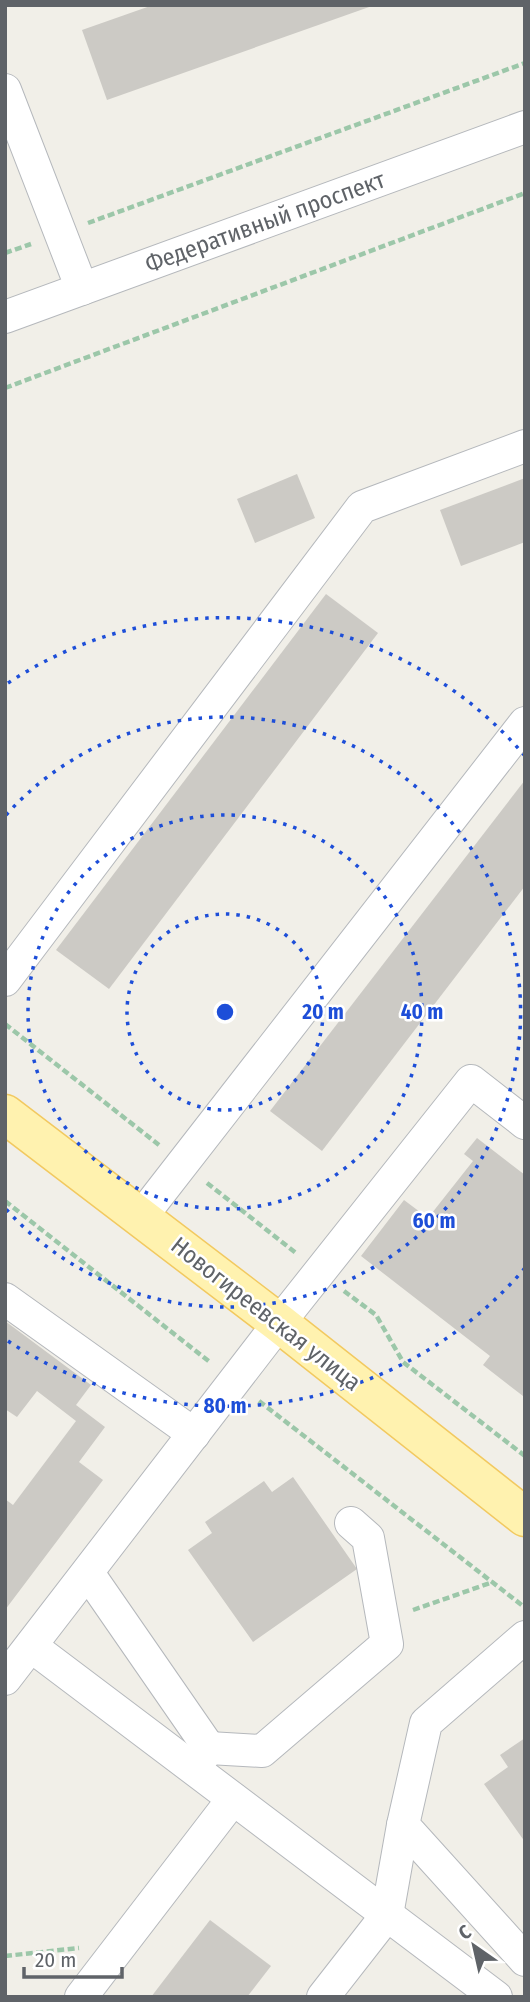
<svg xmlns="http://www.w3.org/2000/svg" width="530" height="2002" viewBox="0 0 530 2002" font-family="'Fira Sans Condensed',sans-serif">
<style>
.building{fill:#cccac5}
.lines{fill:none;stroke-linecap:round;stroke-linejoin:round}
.minor-casing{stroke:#b5b8bc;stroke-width:34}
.major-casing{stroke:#f2c960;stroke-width:41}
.path{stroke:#9cc7a9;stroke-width:4.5;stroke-dasharray:7 3.5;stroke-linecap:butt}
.minor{stroke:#fff;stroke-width:32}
.major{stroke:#fff2af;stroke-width:38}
.ring{fill:none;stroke:#1d4ed8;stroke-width:3.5;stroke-dasharray:3.5 7}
.labels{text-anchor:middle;stroke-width:5;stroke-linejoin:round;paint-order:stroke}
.street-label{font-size:24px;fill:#5f6368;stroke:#fff}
.centre{fill:#1d4ed8;stroke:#fff;stroke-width:3.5}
.ring-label{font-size:21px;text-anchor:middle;font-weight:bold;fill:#1d4ed8;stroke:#fff;stroke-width:5;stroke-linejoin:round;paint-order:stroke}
</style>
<rect width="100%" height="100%" fill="#f1efe8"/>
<g class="building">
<polygon points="153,5 372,5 372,6 107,100 82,30"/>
<polygon points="297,474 315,518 255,543 237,499"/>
<polygon points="525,478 525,542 461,566 440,510"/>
<polygon points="326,594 378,633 109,989 56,950"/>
<polygon points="525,780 525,886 322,1151 270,1111"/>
<polygon points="477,1138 525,1175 525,1393 523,1396 483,1365 490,1356 361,1256 404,1200 428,1218 473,1161 464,1154"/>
<polygon points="5,1321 91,1385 76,1405 105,1427 79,1462 103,1480 5,1610 5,1499 13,1505 76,1421 37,1391 17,1417 5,1409"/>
<polygon points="293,1477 357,1569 253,1642 188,1550 212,1533 205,1522 264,1481 272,1492"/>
<polygon points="525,1738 525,1842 484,1784 508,1767 500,1755"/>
<polygon points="210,1920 271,1966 247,1997 151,1997"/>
</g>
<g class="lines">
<g class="minor-casing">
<g id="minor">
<polyline points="5,90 82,289"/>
<polyline points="5,317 525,127"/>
<polyline points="5,980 362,507 525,446"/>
<polyline points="141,1217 525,723"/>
<polyline points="5,1299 194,1434"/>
<polyline points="88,1573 209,1748 197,1764"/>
<polyline points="525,1637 426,1723 403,1825 525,1960"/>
<polyline points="31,1646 496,1997"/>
<polyline points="5,1679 279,1323 471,1081 525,1123"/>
<polyline points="209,1748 262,1751 387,1644 368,1538 351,1523"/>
<polyline points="81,1997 233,1799"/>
<polyline points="323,1997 387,1915 403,1825"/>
</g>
</g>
<g class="major-casing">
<polyline id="major" points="5,1114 279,1323 525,1517"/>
</g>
<g class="path">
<polyline points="88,223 525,63"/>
<polyline points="5,253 31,244"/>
<polyline points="5,388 525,193"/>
<polyline points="5,1024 159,1145"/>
<polyline points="207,1183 296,1253"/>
<polyline points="5,1201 211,1363"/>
<polyline points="344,1291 376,1315 403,1362 525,1456"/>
<polyline points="259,1401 523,1606"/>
<polyline points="413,1610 493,1582"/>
<polyline points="5,1956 79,1948"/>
</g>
<use href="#minor" class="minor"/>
<use href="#major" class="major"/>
</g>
<g class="ring">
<circle cx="225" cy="1012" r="98"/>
<circle cx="225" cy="1012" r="197"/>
<path d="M6 815A295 295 0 1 1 6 1209"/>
<path d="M525 1268A394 394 0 0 1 8 1341M8 683A394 394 0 0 1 525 756"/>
</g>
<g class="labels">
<g class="street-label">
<text transform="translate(265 222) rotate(-20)" y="8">Федеративный проспект</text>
<text transform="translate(266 1314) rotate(38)" y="8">Новогиреевская улица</text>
</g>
</g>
<circle cx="225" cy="1012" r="10" class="centre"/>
<g class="ring-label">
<text x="323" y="1019">20 m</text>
<text x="422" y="1019">40 m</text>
<text x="434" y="1228">60 m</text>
<text x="225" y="1413">80 m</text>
</g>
<rect width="530" height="2002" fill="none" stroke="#5f6368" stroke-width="14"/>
<g transform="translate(474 1946) rotate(326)" stroke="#ffffff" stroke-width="5" paint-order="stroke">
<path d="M0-5L12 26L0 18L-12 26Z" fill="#5f6368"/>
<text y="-10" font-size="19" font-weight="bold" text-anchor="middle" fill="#5f6368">С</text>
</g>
<path d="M24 1967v10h98v-10" fill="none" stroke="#5f6368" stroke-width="3.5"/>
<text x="35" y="1967" font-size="21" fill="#5f6368" stroke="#ffffff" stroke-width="5" paint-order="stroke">20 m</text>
</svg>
